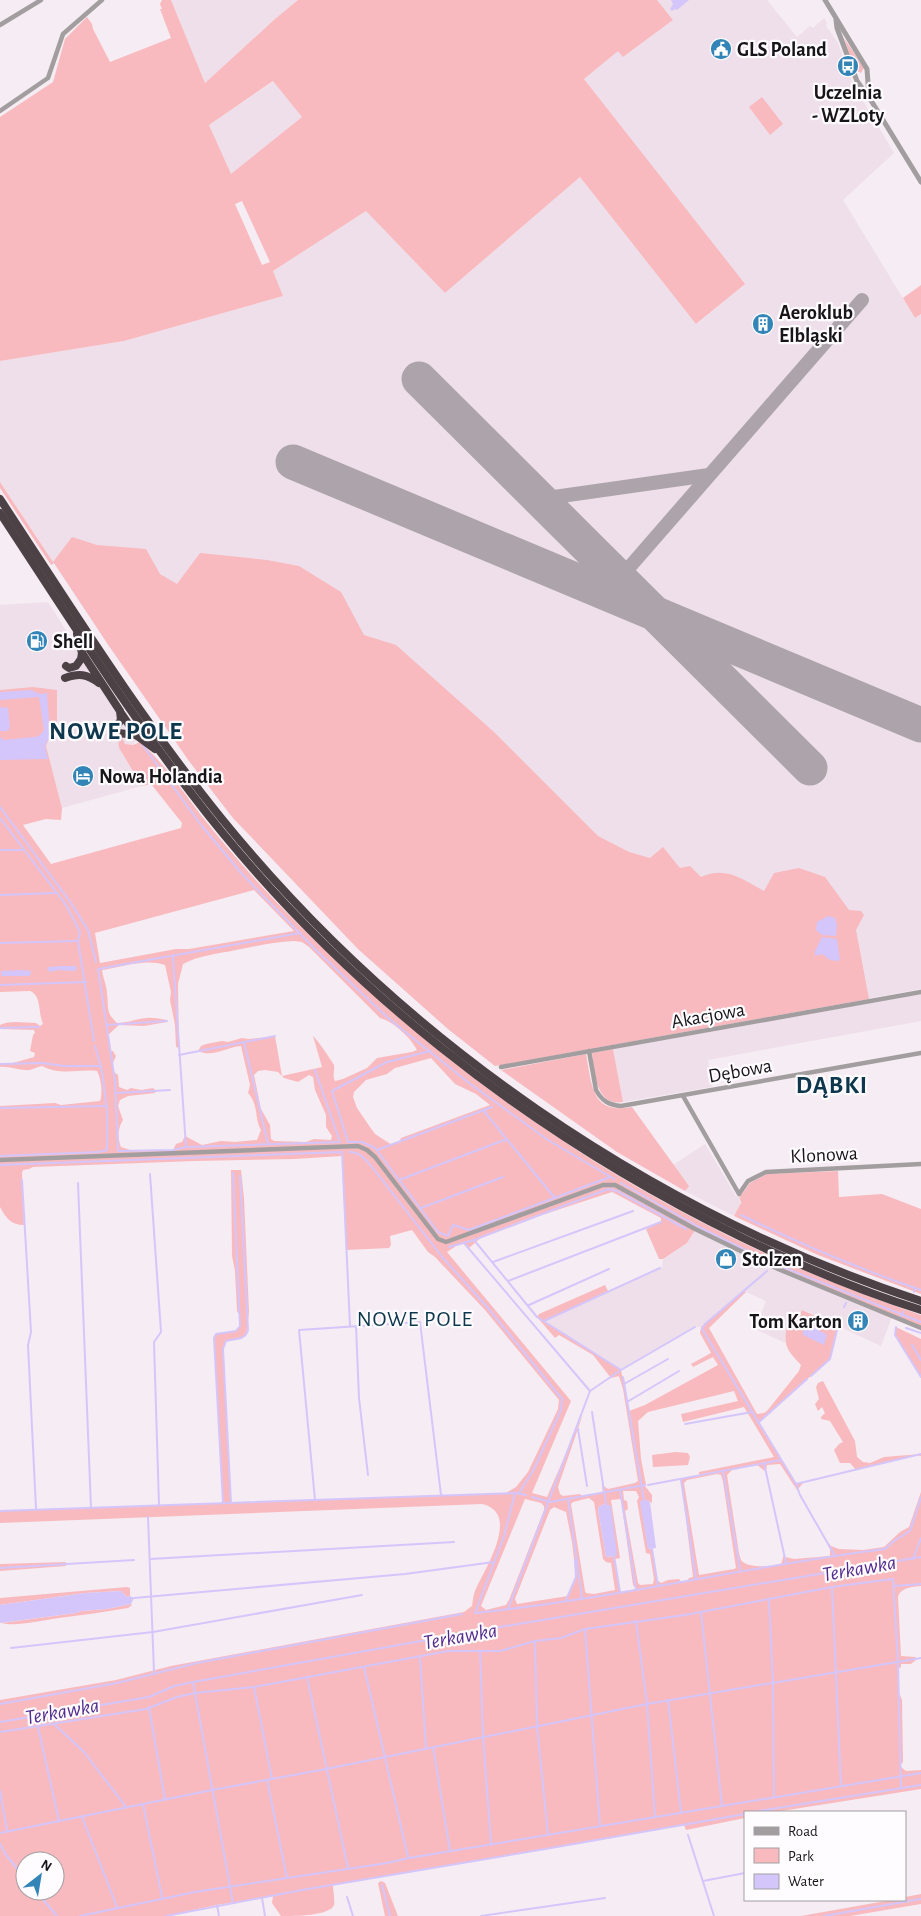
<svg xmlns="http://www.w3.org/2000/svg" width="921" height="1916" viewBox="0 0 921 1916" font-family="'Alegreya Sans',sans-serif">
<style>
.built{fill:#efdfea}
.green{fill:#f8babe;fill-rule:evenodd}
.water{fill:#d4c6fb}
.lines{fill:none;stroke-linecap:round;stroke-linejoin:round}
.stream{stroke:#d4c6fb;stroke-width:2}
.taxiway{stroke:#aca4aa;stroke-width:14}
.runway{stroke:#aca4aa;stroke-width:35}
.minor{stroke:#a29d9f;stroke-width:4.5}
.tertiary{stroke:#a29d9f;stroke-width:5}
.motorway{stroke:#4c4246;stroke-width:8}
.labels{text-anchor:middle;stroke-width:4.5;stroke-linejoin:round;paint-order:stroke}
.poi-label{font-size:20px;font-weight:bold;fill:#181518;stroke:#fefcfe;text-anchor:start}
.street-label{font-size:20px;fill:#181518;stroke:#fefcfe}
.water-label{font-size:21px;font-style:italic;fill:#522c8e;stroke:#fefcfe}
.quarter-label{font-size:22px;letter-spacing:1px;fill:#0e374d;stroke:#fefcfe}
.district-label{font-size:25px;font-weight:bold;letter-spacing:1px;fill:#0e374d;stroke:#fefcfe}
</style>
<rect width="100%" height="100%" fill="#f6ecf3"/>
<g class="built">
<polygon points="171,0 298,0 275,19 205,83"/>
<polygon points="657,0 767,0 797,37 810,26 813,28 824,18 827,23 826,26 838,43 853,84 894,153 843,200 915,318 921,314 921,989 495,1066 448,1029 358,949 233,818 189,761 109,646 0,482 0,361 124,341 283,296 273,271 366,211 445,293 580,177 697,324 744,284 584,79 618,50 623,57 673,20"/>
<polygon points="274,81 302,117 231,175 209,125"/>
<polygon points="48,602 107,696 137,739 133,745 125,744 119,748 142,786 62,808 46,746 50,736 49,727 57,727 57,690 0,690 0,605"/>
<polygon points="921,994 921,1021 708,1060 712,1087 623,1102 613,1049"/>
<polygon points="705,1144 736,1196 739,1194 740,1199 740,1205 734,1216 685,1191 688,1186 673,1165"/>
<polygon points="695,1229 892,1317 881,1346 803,1310 799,1317 788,1316 785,1343 755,1329 766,1301 744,1291 703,1327 695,1327 621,1370 544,1321 662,1268 663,1259 687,1243"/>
</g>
<g class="green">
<path d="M162,0H171L205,83L275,19L298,0H657L673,20L623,57L618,51L584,79L745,284L696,324L580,177L445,293L366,211L273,271L283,296L124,341L0,361V117L53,82L65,39L87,17L92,24L93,29L110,62L171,38L160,9H162L160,4ZM273,81L302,117L231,174L209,125ZM242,201L270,262L262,265L235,204Z"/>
<polygon points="844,38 864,68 861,73 855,70"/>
<polygon points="762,97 783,124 770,135 749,107"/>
<polygon points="921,285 921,314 915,318 903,298"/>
<path d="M0,482L53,562L72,537L97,545L146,549L160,574L177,584L200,553L267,560L299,566L341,592L364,635L396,645L494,732L598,836L629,852L650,858L663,847L680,868L690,866L701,877C727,866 741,879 764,891L774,873L799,868L825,877L849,910L861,911L864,915L856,930L869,999L495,1066L448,1029L358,949L233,818L189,761L109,646L54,563L51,565L0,488Z"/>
<path d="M33,687L57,690V727L49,728L50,736L46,746L62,808L61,820L46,819L23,825L51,864L181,828L182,823L151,784L142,786L119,748L118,739L122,738L125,744L133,745L140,742C164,763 181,789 200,814C228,849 257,883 288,914C470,1098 675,1232 921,1315V1328L797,1278L695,1230L687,1243L663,1259H659L646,1229L661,1222V1218L612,1192L545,1214H540L483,1236L469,1248L464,1243L456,1246L447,1252L571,1401L532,1493L547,1497L583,1414L558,1487L560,1494L563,1496L580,1494L582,1496L603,1493L602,1485L608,1489L635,1483L638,1481L623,1389L619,1376L611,1378L593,1355L559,1335L555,1338L537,1317L539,1314L605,1285L608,1291L544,1322L621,1370L629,1411L645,1405L718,1365L713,1357L693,1367L691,1364L711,1353L700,1333L701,1327L744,1291L746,1292L709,1328L757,1414L764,1413L767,1411L799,1371L801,1365C781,1344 785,1343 788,1316L799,1317L802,1310L838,1326L830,1359L758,1423L796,1484L804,1482L797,1490L780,1464L767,1465L766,1472L756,1464L733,1469L727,1475L739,1553C739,1554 741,1560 741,1560C747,1569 772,1566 781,1565L784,1554L785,1557L794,1559L830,1556V1549L825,1539L831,1546L839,1549L863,1550L884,1547L900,1532L909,1527L921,1492V1586C912,1587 901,1587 898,1597L901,1656L915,1657L917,1659L911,1664H901V1667L898,1669L899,1693L902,1700L903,1762L901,1764V1767L906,1771L921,1770V1789L775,1812H745V1818L686,1830L684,1825L333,1885C333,1891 335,1899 334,1905C330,1916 294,1916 281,1916L272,1903L273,1896L217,1905L166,1916H0V1700L116,1680L171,1666L464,1612L472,1606C473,1601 473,1596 475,1591C484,1570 522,1513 482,1504L0,1523V1511L223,1503L214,1338L216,1334L236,1331L240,1326L239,1314L237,1311L235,1271L232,1256L231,1170H241L244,1198L249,1312L246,1336L226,1341L223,1349L231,1503L506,1493L516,1487L528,1472L558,1409L559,1400L485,1310L435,1257L428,1252L412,1230L390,1236L391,1245L389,1248L346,1250L342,1156L294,1159L194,1161L33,1167L29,1169L23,1170L22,1173L24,1225C11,1225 6,1218 0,1207V1106L55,1103L61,1105L100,1101C103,1092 101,1079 97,1071C76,1069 62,1076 42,1066C36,1067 31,1071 25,1070C17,1070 9,1066 0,1067V1063H13L34,1057L35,1053L30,1051L33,1035L35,1033L34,1030L0,1029V1025C11,1020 24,1023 36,1023L40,1026L43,1024C38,1013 42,996 30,991L0,992V690ZM254,890L294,931L189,949H176L100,963L95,933ZM294,941L302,942L309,947L380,1018C394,1022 410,1037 417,1050L412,1052L377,1058L367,1068L343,1079L335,1081C332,1075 335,1071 334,1065C332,1061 316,1038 313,1036L322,1067L282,1076L275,1036L249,1039L242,1038L228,1042L222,1041L206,1044L201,1046L198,1051C213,1058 226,1047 241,1046L250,1085L248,1093C259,1105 254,1118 261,1130L257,1140L235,1142L221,1141L202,1145L185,1136L182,1142L176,1144L173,1150L133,1151L121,1147C117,1137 118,1128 123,1120L118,1106L120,1100L128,1096L155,1093L156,1091L153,1088L141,1090L131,1088L127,1090L119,1087L118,1075L114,1072L112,1065L116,1056L113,1051H110L108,1035L119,1025L144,1026L167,1022V1020C160,1019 153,1017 146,1018C135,1019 128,1023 117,1023C105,1012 109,1007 107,994C107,986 103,978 102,970C121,967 147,958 165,965L171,992L170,1000L175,1025L176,1047L179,1048L178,984L183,964C200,955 217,954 236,950C256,946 274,942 294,941ZM431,1058L455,1084L476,1094L490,1105L401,1138L399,1142L392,1145L375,1134L370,1127L357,1108L353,1097L354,1092L366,1080L387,1074L395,1068ZM265,1070L278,1072L284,1078L298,1082L309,1075L313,1077L315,1090L326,1115V1127L332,1136L331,1140L314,1139L306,1142L274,1141L271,1139L270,1125L261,1109L254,1075L258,1071ZM734,1391L738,1401L681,1414L683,1422L744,1407L774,1457L699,1472V1475L681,1479L693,1577L689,1578L687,1581L681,1582L679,1579L668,1580L661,1583L657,1580L652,1549H648L647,1500L652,1503V1495L645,1486L646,1485L641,1459L638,1421L648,1412ZM717,1474L721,1475L723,1482L736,1568L734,1569L699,1575L684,1483L687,1480ZM623,1491H636L639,1497L637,1501L646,1553L650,1554L654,1579L653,1584L640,1585L638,1583L625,1511L628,1509L627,1501L624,1500ZM589,1498L594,1502L603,1559L606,1562L611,1563L615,1590L594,1594L586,1593L585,1591L571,1504L573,1502ZM525,1499L541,1503L544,1506V1510L509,1600L506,1605L486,1610L481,1606ZM621,1499L633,1585L636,1589L620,1592L615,1559L620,1558L611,1500ZM606,1504L616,1556L606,1557L598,1510L599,1506ZM554,1507L566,1512L572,1542L576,1577L568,1596L517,1604L515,1599L550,1510ZM25,1861H55V1891H25Z"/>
<path d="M613,1049L623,1102C596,1107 594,1072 592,1053Z"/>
<path d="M586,1054C592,1085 591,1115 632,1107L689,1186L685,1191L617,1152L501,1070Z"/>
<polygon points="838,1171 839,1197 882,1194 921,1209 921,1294 818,1255 734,1216 741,1203 739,1194 742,1194 750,1183 767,1174"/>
<polygon points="896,1327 921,1339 921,1377 895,1335"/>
<polygon points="823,1381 855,1441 857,1457 863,1462 870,1463 884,1457 921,1454 921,1456 916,1455 856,1470 850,1463 840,1463 834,1450 839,1444 843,1442 830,1421 821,1419 821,1417 825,1413 822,1407 818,1411 815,1404 819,1399 816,1387 818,1383"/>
<polygon points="676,1452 688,1453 690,1457 688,1465 653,1467 652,1455"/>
<polygon points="66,1562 66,1566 0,1571 0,1564"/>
<polygon points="127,1587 130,1588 130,1596 127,1597 121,1591 85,1593 0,1605 0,1598"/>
<path d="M131,1604L132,1605L128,1608C105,1612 82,1615 59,1618C42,1620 16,1627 1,1623L76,1613L81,1611L107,1609Z"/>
<polygon points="381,1881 385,1883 398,1916 385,1916 378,1883"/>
<polygon points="921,1894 921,1904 850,1916 801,1916 891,1900 905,1900 905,1897"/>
</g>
<g class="water">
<polygon points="671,0 689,0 677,10 675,9 672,11 670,9 673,4"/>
<polygon points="31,690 40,694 47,693 50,736 45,746 48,759 0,760 0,738 2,738 3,740 34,737 39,736 44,730 39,697 0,700 0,692"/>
<polygon points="0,707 8,708 10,728 7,731 0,731"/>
<polygon points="828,916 835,918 837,925 836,936 822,935 816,930 817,922"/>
<polygon points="822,937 837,939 840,960 838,961 830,960 822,954 815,956 815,951"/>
<polygon points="61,966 76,966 77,969 74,971 58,970 50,972 47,969 48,967"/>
<polygon points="23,970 31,971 30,976 1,976 1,971"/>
<polygon points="806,1323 827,1335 824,1345 803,1335 803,1328"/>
<polygon points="647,1500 650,1502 656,1548 648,1549 640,1503 640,1501"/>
<polygon points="606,1504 611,1506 617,1554 616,1556 606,1557 598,1510 599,1506"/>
<polygon points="121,1591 127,1597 130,1596 134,1598 131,1604 107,1609 81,1611 76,1613 0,1623 0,1605 85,1593"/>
</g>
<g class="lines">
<g class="stream">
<polyline points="142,744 201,825 242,874 318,952 388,1018 469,1083 548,1140 614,1179"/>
<polyline points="0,807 71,903 88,930 96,962"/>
<polyline points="0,818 66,905 80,932 78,941 94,1041"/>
<polyline points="0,850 23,850"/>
<polyline points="0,895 57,893"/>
<polyline points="300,933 98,969 115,1081 118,1151 173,1150 186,1147 340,1142 315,1070"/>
<polyline points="0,943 78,941"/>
<polyline points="173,957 186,1147"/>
<polyline points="0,985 86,982"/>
<polyline points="107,1025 167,1021"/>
<polyline points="0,1028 39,1027"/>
<polyline points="244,1042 268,1144"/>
<polyline points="430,1051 387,1062 332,1091 348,1142 362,1142 375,1148 438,1232 448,1236 453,1225 469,1230 610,1177"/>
<polyline points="179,1055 275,1036"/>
<polyline points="0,1064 42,1063 64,1066 100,1066"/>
<polyline points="116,1093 170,1090"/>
<polyline points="0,1108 107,1106"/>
<polyline points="483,1110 554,1197"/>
<polyline points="377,1150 492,1107"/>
<path d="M349,1152C360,1152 365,1159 372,1167L443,1258L488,1308L562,1399L561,1410L533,1471L519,1493"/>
<polyline points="0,1156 98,1152 107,1150 107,1112 102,1071 95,1046"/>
<polyline points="0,1165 342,1152 350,1326"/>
<polyline points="150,1174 161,1332 154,1342 159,1505"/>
<polyline points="22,1180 31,1332 28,1345 36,1509"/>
<polyline points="399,1180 507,1139"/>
<polyline points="78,1183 91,1508"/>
<polyline points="621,1183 697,1226 770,1262 921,1322"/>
<polyline points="421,1208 503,1177"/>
<path d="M741,1215C798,1243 855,1267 915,1288"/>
<polyline points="474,1240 537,1317 621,1370"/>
<polyline points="464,1243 590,1391 621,1370 695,1327"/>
<polyline points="449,1247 474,1240 608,1189 617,1191 686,1229"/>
<polyline points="493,1262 633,1211"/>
<polyline points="767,1271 705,1324 702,1329 796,1484 921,1454"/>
<polyline points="508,1281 661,1222"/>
<polyline points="914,1292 915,1288 921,1290"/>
<polyline points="529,1305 609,1269"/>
<polyline points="844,1307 846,1303"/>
<polyline points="901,1317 903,1312"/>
<polyline points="544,1321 660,1268"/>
<polyline points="356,1326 359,1398 368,1475"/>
<polyline points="896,1327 895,1335 921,1377"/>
<polyline points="906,1328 921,1333"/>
<polyline points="912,1345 921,1360"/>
<polyline points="811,1376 830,1359 839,1322"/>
<polyline points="623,1377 644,1500"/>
<polyline points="624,1384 668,1359"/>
<polyline points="627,1402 679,1371"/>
<polyline points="592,1412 606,1504"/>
<polyline points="758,1423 807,1379"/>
<polyline points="685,1424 752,1412"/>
<polyline points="578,1429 587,1486"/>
<polyline points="764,1463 786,1563"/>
<polyline points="723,1471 740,1569"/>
<polyline points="681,1480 696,1579"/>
<polyline points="796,1484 800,1495 835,1556"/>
<polyline points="648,1485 781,1460"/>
<polyline points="620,1490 636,1589"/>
<path d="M515,1493L504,1536L475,1613C613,1599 748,1566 885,1549L894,1541L910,1531L921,1497"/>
<polyline points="532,1497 550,1502 645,1485"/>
<polyline points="568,1499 582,1598"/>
<polyline points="315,1500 299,1330 420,1322 441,1495"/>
<polyline points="223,1503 214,1338 216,1334 236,1331 240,1326 233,1173"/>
<path d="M231,1503L223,1349L226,1341C234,1338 245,1341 248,1330L240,1176"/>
<polyline points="0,1511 515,1493 526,1495"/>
<polyline points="148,1517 154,1672"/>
<polyline points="652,1549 658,1586"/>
<polyline points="614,1556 620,1592"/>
<polyline points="150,1559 454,1542"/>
<polyline points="913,1559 921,1538"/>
<polyline points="0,1568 134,1560"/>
<polyline points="894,1586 921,1584"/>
<polyline points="832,1587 841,1786"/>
<polyline points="134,1598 405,1574 494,1562"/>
<polyline points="566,1600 576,1577 575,1560"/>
<polyline points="769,1600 773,1683 774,1797"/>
<polyline points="508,1609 590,1391"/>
<polyline points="701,1612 722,1806"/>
<polyline points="636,1621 647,1704 655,1817"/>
<polyline points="585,1629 600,1826"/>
<polyline points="535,1641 537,1726 548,1835"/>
<polyline points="11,1648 153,1632 362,1595"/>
<polyline points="480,1650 483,1736 491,1844"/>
<polyline points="420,1658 426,1747"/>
<polyline points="364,1667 408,1857"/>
<polyline points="307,1677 348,1868"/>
<polyline points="193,1682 233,1903"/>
<polyline points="254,1687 272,1779"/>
<polyline points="668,1700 681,1812"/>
<polyline points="0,1704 117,1683 197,1663 462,1614"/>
<polyline points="149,1708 165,1799"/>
<polyline points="0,1722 149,1697 174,1686 193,1682 488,1629 921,1557"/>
<polyline points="54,1724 84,1752 126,1807"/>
<polyline points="38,1727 59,1821"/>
<polyline points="0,1732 146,1709 177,1697 195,1693 254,1687 448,1651 500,1651 535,1641 561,1638 585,1629 685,1615 832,1587 893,1579 898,1662 901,1788"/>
<polyline points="433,1747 450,1851"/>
<polyline points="267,1780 287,1878"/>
<polyline points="0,1791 7,1831"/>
<polyline points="143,1804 162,1897"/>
<polyline points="753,1812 921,1785"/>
<polyline points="82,1817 117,1907"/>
<polyline points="0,1833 212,1790 326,1769 647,1704 921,1658"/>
<polyline points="688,1835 714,1916"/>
<polyline points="0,1844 6,1855 25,1878"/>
<polyline points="703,1881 745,1873"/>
<polyline points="382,1885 390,1916"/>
<polyline points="36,1891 57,1916"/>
<polyline points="347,1897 353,1916"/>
<polyline points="262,1898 265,1916"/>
<polyline points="217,1905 219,1916"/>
<polyline points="80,1916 195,1892 387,1863 409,1858 921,1773"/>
<polyline points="166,1916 302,1890 551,1848 745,1814"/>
<polyline points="481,1916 605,1898"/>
<polyline points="824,1916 921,1899"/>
</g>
<g class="taxiway">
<polyline points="540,499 709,475"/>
<polyline points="620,578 862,300"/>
</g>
<g class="runway">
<polyline points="419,379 810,768"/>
<polyline points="293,462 921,725"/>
</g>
<g class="minor">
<polyline points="0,25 41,0"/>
<polyline points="0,111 48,78 63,34 102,0"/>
<path d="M589,1051L596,1090C602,1101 609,1105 621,1106L921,1053"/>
<polyline points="501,1067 921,992"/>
<polyline points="683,1096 739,1194 748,1181 766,1172 921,1164"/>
<polyline points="0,1160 358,1146 367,1150 375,1157 438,1239 446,1242 603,1185 615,1185 695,1229 778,1269 921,1328"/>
</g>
<g class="tertiary">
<polyline points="825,0 867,69 869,97"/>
<polyline points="836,20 837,28 857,81 872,102 921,182"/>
</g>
<g class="motorway">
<path d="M0,499C71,607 140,718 222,819C401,1040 651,1212 921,1301"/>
<path d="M0,513C62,607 122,703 191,793C335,982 528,1133 741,1237C799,1265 860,1291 921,1310"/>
<polyline points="77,634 82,653 120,711 121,720 116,727"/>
<polyline points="66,666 69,668 76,666 81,659 82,653"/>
<path d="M65,678C79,673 87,674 99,683"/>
<polyline points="121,713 136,735"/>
<polyline points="118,733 136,735 155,749"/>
</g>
</g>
<defs>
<g id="civic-disc" transform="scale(1.125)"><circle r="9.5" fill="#3285b6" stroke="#fefcfe"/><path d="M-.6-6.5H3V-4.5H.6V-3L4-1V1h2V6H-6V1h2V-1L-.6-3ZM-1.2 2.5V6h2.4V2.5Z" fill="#fff"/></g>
<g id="bus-disc" transform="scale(1.125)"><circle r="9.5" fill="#3285b6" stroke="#fefcfe"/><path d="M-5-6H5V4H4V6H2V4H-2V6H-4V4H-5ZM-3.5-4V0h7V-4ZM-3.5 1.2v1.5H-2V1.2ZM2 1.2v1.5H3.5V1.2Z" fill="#fff"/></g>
<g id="building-disc" transform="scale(1.125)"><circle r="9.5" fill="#3285b6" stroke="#fefcfe"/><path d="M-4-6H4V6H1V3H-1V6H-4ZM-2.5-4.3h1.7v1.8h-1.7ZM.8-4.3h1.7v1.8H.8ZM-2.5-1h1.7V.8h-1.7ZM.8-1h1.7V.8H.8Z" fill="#fff"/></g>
<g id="fuel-disc" transform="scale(1.125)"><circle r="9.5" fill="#3285b6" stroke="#fefcfe"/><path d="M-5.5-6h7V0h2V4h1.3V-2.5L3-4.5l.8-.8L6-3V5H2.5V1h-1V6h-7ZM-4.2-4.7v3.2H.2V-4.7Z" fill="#fff"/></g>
<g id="hotel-disc" transform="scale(1.125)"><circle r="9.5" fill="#3285b6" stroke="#fefcfe"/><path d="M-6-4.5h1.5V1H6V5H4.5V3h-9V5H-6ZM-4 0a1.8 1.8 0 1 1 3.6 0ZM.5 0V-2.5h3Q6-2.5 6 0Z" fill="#fff"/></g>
<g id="shop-disc" transform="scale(1.125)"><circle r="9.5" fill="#3285b6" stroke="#fefcfe"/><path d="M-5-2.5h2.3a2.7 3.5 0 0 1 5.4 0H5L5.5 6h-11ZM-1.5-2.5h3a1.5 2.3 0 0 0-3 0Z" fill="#fff"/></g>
</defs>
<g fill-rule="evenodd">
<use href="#civic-disc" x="721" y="49"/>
<use href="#bus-disc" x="848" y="66"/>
<use href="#building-disc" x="763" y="324"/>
<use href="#fuel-disc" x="37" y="641"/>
<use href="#hotel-disc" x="83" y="776"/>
<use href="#shop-disc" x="726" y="1259"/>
<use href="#building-disc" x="858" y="1321"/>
</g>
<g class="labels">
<g class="poi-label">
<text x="737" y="56">GLS Poland</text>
<text x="848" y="99" text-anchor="middle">Uczelnia<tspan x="848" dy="23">- WZLoty</tspan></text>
<text x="779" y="319">Aeroklub<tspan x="779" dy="23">Elbląski</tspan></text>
<text x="53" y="648">Shell</text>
<text x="99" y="783">Nowa Holandia</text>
<text x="742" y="1266">Stolzen</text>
<text x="842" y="1328" text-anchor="end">Tom Karton</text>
</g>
<g class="street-label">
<text transform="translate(708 1015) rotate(-10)" y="7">Akacjowa</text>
<text transform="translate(740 1070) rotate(-10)" y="7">Dębowa</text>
<text transform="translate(824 1154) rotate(-3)" y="7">Klonowa</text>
</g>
<g class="water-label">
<text transform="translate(859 1568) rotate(-10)" y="7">Terkawka</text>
<text transform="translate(460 1636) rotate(-10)" y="7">Terkawka</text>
<text transform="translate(62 1711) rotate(-10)" y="7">Terkawka</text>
</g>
<g class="quarter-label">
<text x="415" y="1326">NOWE POLE</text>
</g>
<g class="district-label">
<text x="116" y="739">NOWE POLE</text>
<text x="832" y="1093">DĄBKI</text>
</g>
</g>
<rect x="744" y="1811" width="162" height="90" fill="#fefcfe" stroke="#a2a0a2"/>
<rect x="754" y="1827" width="25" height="8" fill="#a29d9f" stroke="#a2a0a2"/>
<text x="788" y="1836" font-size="15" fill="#181518">Road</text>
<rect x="754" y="1848" width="25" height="15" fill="#f8babe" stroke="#a2a0a2"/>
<text x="788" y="1861" font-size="15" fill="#181518">Park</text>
<rect x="754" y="1874" width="25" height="15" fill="#d4c6fb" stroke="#a2a0a2"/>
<text x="788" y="1886" font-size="15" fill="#181518">Water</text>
<g transform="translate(40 1876) rotate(31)"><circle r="24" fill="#fefcfe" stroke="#a2a0a2"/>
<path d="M0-4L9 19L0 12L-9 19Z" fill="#3285b6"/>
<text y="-8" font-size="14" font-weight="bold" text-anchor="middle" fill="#181518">N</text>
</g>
</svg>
